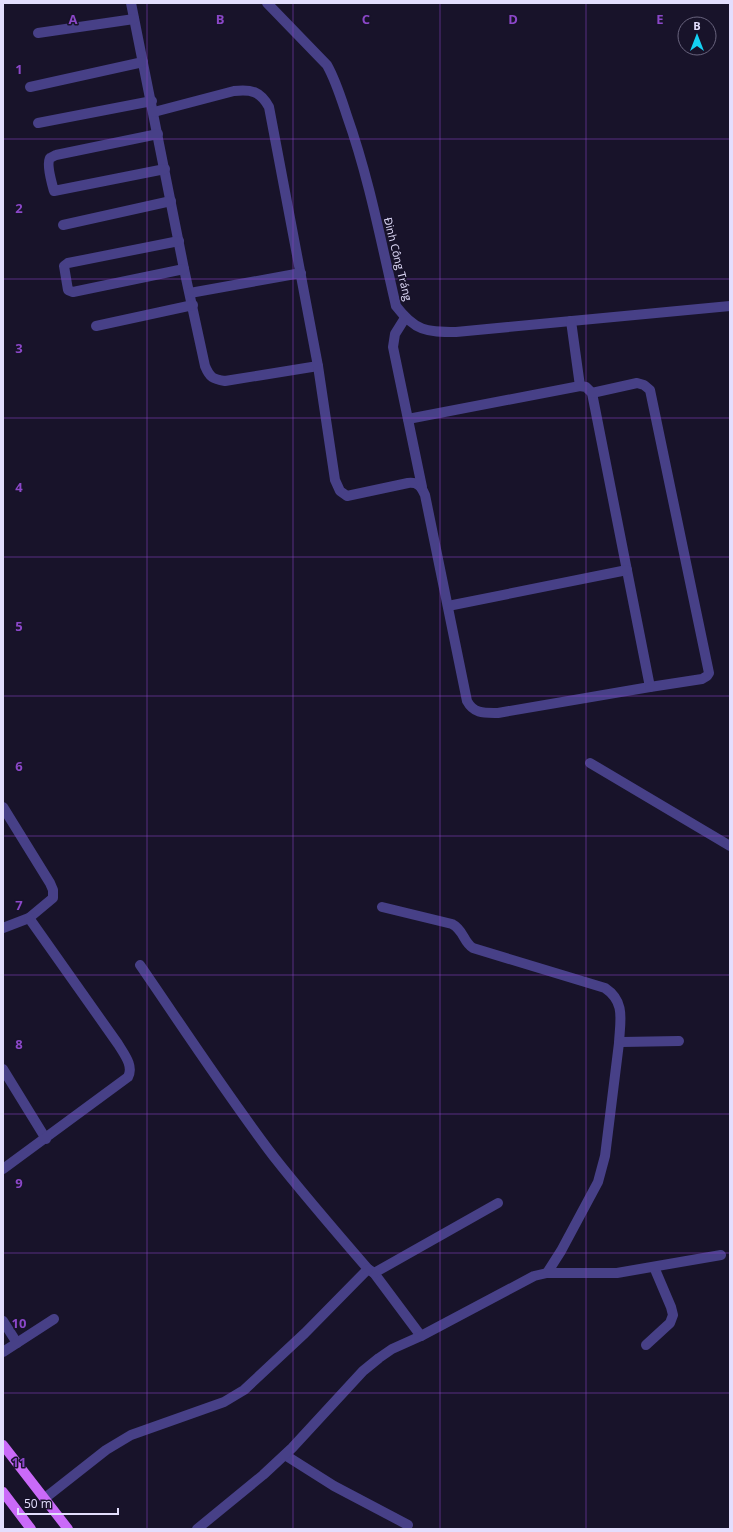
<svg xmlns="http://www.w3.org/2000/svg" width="733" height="1532" viewBox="0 0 733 1532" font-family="'Open Sans',sans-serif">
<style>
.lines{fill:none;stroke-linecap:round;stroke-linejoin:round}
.minor{stroke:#474087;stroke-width:10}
.major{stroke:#ca6af8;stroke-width:10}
.grid{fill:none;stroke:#8b47c8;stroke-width:1;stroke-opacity:0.55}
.labels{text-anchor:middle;stroke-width:3;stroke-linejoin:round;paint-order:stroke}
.street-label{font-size:11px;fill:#e3defd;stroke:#18132a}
.grid-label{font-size:13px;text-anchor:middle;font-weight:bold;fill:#8b47c8;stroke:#18132a;stroke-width:3;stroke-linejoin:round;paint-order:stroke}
</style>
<rect width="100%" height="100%" fill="#18132a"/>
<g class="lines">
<g class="minor">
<path d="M131,3L184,269L205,366C210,378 213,379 225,381L318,366"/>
<path d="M267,3L327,65C336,81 341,98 347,116C369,178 381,242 396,306C415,331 426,332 456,332L730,306"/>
<polyline points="38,33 134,19"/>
<polyline points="30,87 143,62"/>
<path d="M154,112L234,91C251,89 260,91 269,107L318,366L335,480L340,491L347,496L408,483C418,482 421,486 425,495L467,701C474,714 484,713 498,713L650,687L592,393L586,387L580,386L408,419"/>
<polyline points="38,123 152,101"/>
<path d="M158,134L56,155C55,155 51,158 50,158C46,164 52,184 54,191L165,169"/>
<polyline points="63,225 171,201"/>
<polyline points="179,241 68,263 64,266 68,290 73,292 184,269"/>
<polyline points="190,293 301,273"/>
<polyline points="405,318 395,334 393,347 422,487"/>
<polyline points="571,321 580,386"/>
<polyline points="96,326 193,305"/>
<polyline points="592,393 637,383 644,385 650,390 709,673 707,676 702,679 650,687"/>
<polyline points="448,606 627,570"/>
<polyline points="590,763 730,846"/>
<polyline points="3,807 50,883 53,890 53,898 29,918 3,928"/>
<path d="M382,907L452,924C464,930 463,942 473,948L605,988C626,1002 620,1021 619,1043"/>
<path d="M140,965C184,1029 227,1095 274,1157C304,1195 336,1232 368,1269L374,1273L421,1336"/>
<polyline points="3,1069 46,1139"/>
<path d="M3,1169L128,1077C134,1066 124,1054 118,1044L29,918"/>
<polyline points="374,1273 498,1203"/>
<polyline points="547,1273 561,1251 598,1182 605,1156 619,1043 622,1042 679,1041"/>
<polyline points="3,1321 17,1343"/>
<polyline points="646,1345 670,1323 673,1315 671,1307 654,1267"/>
<polyline points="3,1352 54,1319"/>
<polyline points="285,1455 334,1486 408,1525"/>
<polyline points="45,1498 106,1450 131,1435 224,1402 244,1390 305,1333 368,1269"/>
<polyline points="197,1529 263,1475 292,1448 363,1371 379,1358 392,1349 421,1336 534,1276 547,1273 617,1273 721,1255"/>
</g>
<g class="major">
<polyline points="3,1445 68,1529"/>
<polyline points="3,1492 31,1529"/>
</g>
</g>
<path class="grid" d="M147,3V1529M293,3V1529M440,3V1529M586,3V1529M3,139H730M3,279H730M3,418H730M3,557H730M3,696H730M3,836H730M3,975H730M3,1114H730M3,1253H730M3,1393H730"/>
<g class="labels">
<g class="street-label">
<text transform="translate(398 259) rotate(76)" y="4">Đinh Công Tráng</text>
</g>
</g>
<g class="grid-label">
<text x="73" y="24">A</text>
<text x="220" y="24">B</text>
<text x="366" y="24">C</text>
<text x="513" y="24">D</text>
<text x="660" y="24">E</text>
<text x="19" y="74">1</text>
<text x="19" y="213">2</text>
<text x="19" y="353">3</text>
<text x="19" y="492">4</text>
<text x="19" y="631">5</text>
<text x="19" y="771">6</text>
<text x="19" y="910">7</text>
<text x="19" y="1049">8</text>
<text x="19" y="1188">9</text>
<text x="19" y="1328">10</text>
<text x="19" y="1467">11</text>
</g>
<rect width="733" height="1532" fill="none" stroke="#e3defd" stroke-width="8"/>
<g transform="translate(697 36)"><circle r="19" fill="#18132a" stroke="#69647e"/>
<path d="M0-3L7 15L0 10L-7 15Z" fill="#14d1f3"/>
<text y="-6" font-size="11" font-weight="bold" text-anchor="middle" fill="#e3defd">B</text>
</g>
<path d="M18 1508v6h100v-6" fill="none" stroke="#e3defd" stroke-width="2"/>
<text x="24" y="1508" font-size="12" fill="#e3defd" stroke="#18132a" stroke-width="3" paint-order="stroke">50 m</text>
</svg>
